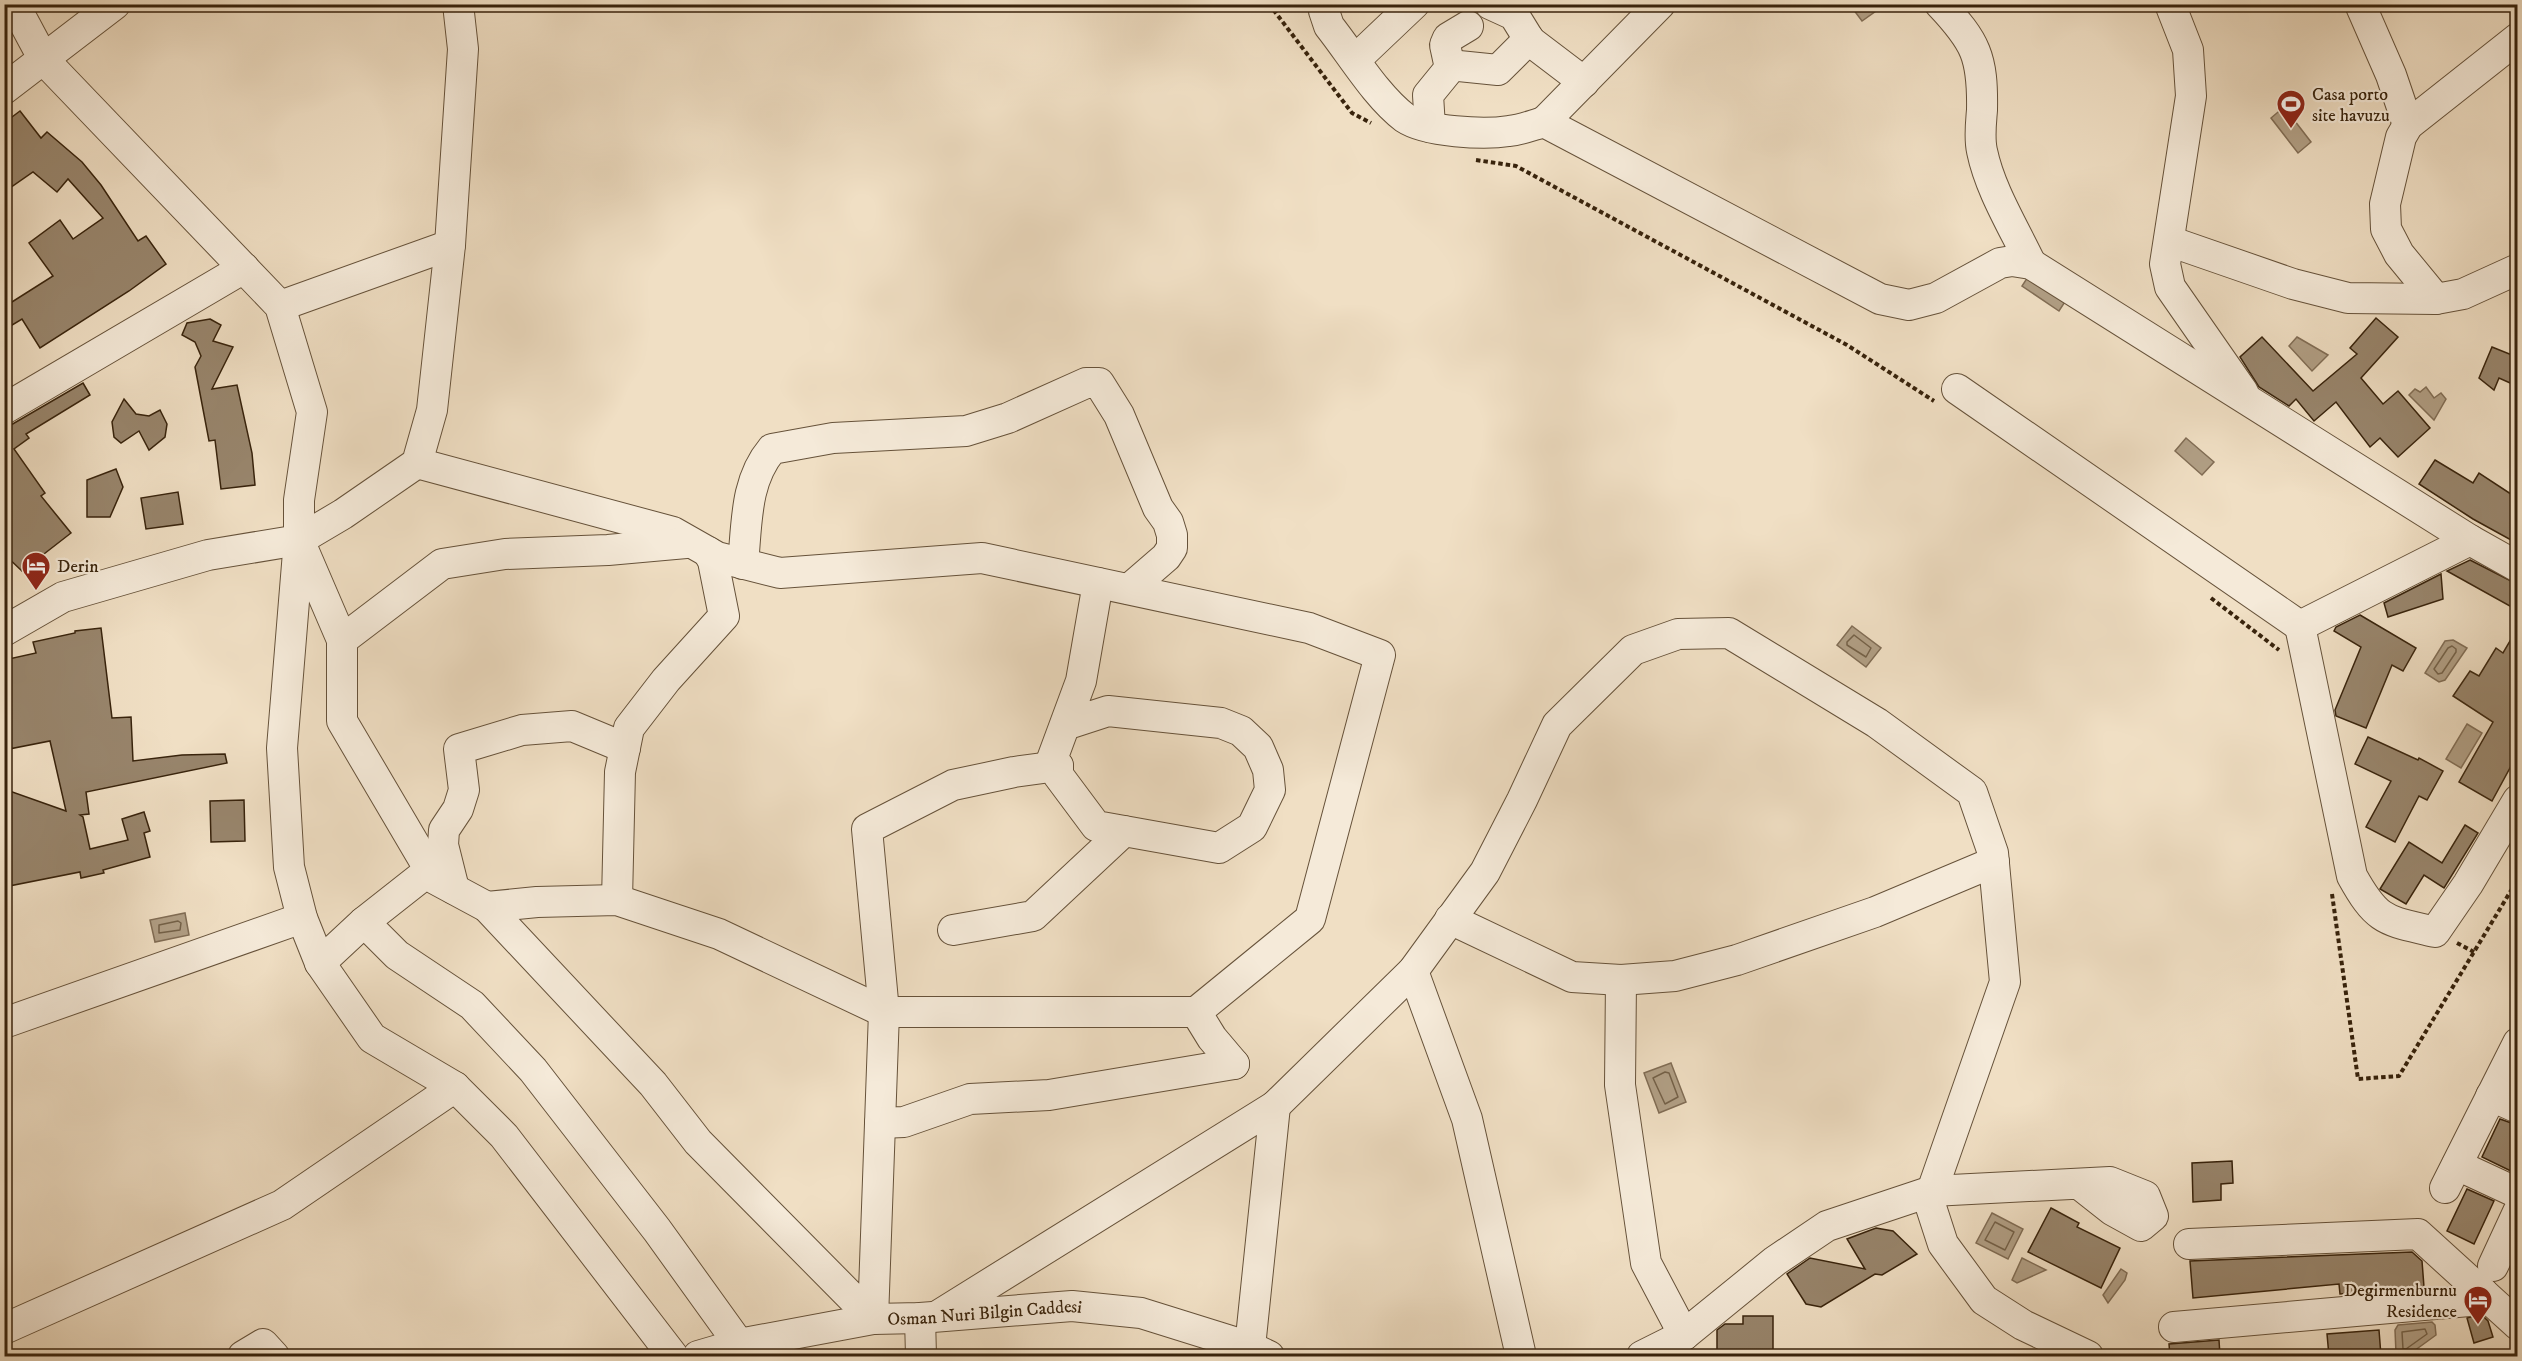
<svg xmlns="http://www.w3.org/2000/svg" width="2522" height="1361" viewBox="0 0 2522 1361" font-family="'IM FELL DW Pica',serif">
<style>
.water{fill:#b19f85;stroke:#816d55;stroke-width:1.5}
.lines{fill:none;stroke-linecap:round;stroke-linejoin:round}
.shore{stroke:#746148;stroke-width:1.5}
.building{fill:#98856c;stroke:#38230c;stroke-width:1.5}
.minor-casing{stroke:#66523a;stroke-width:32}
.path{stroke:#38230c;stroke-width:4;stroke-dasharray:4.5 3;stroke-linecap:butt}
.minor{stroke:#f5ead9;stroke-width:30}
.labels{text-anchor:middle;stroke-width:4.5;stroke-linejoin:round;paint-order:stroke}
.poi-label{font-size:18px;fill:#38230c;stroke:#f5ead9;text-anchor:start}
.street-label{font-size:18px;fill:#38230c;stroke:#f5ead9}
</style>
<rect width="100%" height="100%" fill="#f0dfc4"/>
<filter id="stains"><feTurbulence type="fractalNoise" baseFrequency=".00333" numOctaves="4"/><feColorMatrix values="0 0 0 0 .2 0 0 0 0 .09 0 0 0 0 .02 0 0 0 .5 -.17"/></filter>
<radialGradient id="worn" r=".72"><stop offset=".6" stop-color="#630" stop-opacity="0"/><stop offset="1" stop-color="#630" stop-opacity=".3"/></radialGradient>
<g class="water">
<polygon points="1850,5 1872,5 1876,11 1862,21"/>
<polygon points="2284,107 2311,142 2298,153 2271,118"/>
<polygon points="2033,269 2070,294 2059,311 2022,286"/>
<polygon points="2297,337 2328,355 2312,371 2289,346"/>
<polygon points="2426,387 2434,398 2441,393 2446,399 2434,420 2409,395 2415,389 2420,392"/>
<polygon points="2186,438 2214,462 2202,475 2175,451"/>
<polygon points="1852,626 1881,648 1866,667 1837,645"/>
<polygon points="2453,640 2467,648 2445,680 2439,682 2425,673 2445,641"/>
<polygon points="2467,724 2482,733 2461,768 2446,759"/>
<polygon points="185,913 189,935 155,942 150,920"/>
<polygon points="1671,1063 1686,1102 1659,1113 1644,1073"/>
<polygon points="1992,1213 2023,1229 2008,1259 1976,1243"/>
<polygon points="2022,1258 2046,1270 2017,1283 2012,1280"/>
<polygon points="2121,1269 2127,1273 2125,1280 2108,1303 2103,1295"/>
<polygon points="2432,1322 2435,1325 2436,1335 2407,1356 2400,1356 2396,1353 2395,1330 2398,1325"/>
</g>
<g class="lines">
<g class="shore">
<polygon points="1854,635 1871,648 1866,657 1847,645 1847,642"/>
<polygon points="2452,646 2456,649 2456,652 2442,673 2438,674 2434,669 2448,648"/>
<polygon points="178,921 181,923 180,930 159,933 159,925"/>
<polygon points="1665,1072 1669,1073 1678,1097 1665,1104 1653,1078"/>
<polygon points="1995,1222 2014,1232 2005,1250 1985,1240"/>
<polygon points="2425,1329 2427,1334 2406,1349 2403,1349 2402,1332"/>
</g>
</g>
<g class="building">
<polygon points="20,111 41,138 47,132 82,162 101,185 138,241 146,236 166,264 129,291 40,348 22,319 4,330 4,307 53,276 29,243 60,220 73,239 103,218 68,179 57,192 33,172 4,192 4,123"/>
<polygon points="2376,318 2398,337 2361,378 2383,404 2398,391 2430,428 2398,457 2380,438 2370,447 2336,402 2314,421 2296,399 2289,406 2259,387 2240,357 2262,337 2313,391 2357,354 2350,348"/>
<polygon points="210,319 221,325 213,341 233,347 212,389 237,385 252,453 255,485 221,489 215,440 209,441 195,367 201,356 195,342 182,335 187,323"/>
<polygon points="2492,347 2517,357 2517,386 2499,378 2494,390 2479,378"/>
<polygon points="83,383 90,395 26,434 29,438 14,449 45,493 41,496 71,533 22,571 4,554 4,429"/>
<polygon points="124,399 136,414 149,416 160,410 167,424 165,437 149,450 139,431 121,443 114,437 112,422"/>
<polygon points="2435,460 2473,483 2479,473 2517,498 2517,529 2511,540 2473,519 2419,484"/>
<polygon points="116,469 123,487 110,517 87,517 87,480"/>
<polygon points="178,492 183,524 146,529 141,498"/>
<polygon points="2470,560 2517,584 2517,610 2447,571"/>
<polygon points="2441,574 2443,599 2388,617 2384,603"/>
<polygon points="2360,615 2416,648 2403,671 2392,665 2366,728 2336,716 2335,710 2361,647 2334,631 2336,627"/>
<polygon points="101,628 112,718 131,717 133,761 182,755 225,754 227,763 86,792 89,814 80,815 83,817 90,849 128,840 122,819 144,812 150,831 144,833 150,857 103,870 104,873 81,878 80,872 4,887 4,789 66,811 50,741 4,750 4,660 36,653 33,642 75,633 75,631"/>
<polygon points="2517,629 2517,755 2492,801 2459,782 2493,722 2453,696 2470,671 2479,676 2496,648 2503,653"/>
<polygon points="2368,737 2418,760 2419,758 2443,771 2427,800 2419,796 2395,842 2366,827 2391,781 2355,764"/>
<polygon points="244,800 245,841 211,842 210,801"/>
<polygon points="2465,825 2478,833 2444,888 2424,875 2406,904 2380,889 2409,842 2442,863"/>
<polygon points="2500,1119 2517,1125 2517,1174 2482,1157"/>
<polygon points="2232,1161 2233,1183 2221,1184 2221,1200 2193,1202 2192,1163"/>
<polygon points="2467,1189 2494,1201 2474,1244 2447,1231"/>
<polygon points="2051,1208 2079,1223 2077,1227 2120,1248 2101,1288 2028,1252"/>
<polygon points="1876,1228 1893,1231 1917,1254 1882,1275 1875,1274 1821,1307 1806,1304 1787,1274 1810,1258 1865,1269 1847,1239"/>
<polygon points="2412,1252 2422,1261 2424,1287 2340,1294 2339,1284 2193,1298 2190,1261"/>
<polygon points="2481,1314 2488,1321 2493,1337 2474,1343 2467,1318"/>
<polygon points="1743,1316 1773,1316 1773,1356 1717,1356 1717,1330 1725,1324 1743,1324"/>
<polygon points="2379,1330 2381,1356 2329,1356 2327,1334"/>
<polygon points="2219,1340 2220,1356 2170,1356 2169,1344"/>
</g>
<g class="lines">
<g class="minor-casing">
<g id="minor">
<polyline points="14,4 44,60 280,306 312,412 299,500 299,540 282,748 289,867 302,918 320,963 372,1038 455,1087 504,1136 673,1356"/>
<path d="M1324,4V11L1329,26C1352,55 1376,96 1405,118C1426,132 1484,135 1509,131C1521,130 1533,125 1544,122L1880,299L1909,305L1936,298L2000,263L2012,261L2031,264L2470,540L2518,567"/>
<polyline points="1490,4 1514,15 1530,41 1584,82"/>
<path d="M1940,4C1976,42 1983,57 1982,110C1981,123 1979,138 1982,151C1990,190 2014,228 2031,264"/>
<polyline points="2170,4 2188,50 2191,96 2165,264 2170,287 2243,392"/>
<polyline points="2360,4 2391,75 2408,125"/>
<polyline points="1355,60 1414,4"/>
<polyline points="1449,65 1498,70 1529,39"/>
<polyline points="4,89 115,4"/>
<polyline points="1544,122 1660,4"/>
<polyline points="1430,127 1428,95 1450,68 1445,45 1448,38 1468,26"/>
<polyline points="2169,241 2293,284 2348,298 2436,299 2463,294 2518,269"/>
<polyline points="2436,299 2399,254 2386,229 2385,204 2401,137 2408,125 2518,38"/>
<polyline points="280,306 450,245"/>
<polyline points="1957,389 2300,626 2470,540"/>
<polyline points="4,409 244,268"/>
<polyline points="417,463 673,532 717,557 780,573 982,558 1309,628 1380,655 1310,919 1196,1012 884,1012 719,934 617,900 537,902 487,907"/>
<polyline points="299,540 342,640 342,721 435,879 487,907 653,1084 698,1142 873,1319 884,1012 867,829 953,785 1014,772 1058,766"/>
<path d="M743,564C747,523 745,481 772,449L833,438L966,431L1008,418L1086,383H1099L1119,415L1158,508L1168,522L1172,535V548L1166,557L1129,589"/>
<path d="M2300,626L2352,876C2378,923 2386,920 2435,932L2468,884L2518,800"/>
<polyline points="4,631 63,597 208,555 299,540 343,514 417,463 432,410 450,245 463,49 458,4"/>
<polyline points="342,640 442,564 505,554 608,550 686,543"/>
<polyline points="1065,725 1108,711 1221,723 1241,731 1258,747 1268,770 1270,790 1252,827 1219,848 1096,826 1058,775 1058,766 1051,762 1081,681 1098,583"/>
<polyline points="454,889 443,845 444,830 458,809 464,790 459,749 522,730 572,726 625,748"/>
<polyline points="617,900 620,772 629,728 666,680 724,616 713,561 708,552"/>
<polyline points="1450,919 1572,977 1621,980 1675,976 1737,960 1875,912 1994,862"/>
<polyline points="364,922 397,955 472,1005 533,1070 657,1230 739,1344"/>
<polyline points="953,930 1033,916 1124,831"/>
<polyline points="320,963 364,922 430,870"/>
<polyline points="1413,971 1467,1119 1521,1356"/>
<polyline points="1621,980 1620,1085 1646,1263 1684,1335"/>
<polyline points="1196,1012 1212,1038 1234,1064"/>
<polyline points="4,1023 302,918"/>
<polyline points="2491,1096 2518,1108"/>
<polyline points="880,1123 904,1122 970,1099 1049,1095 1234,1064"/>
<polyline points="2457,1165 2513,1191 2518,1195"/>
<polyline points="2445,1188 2518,1043"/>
<polyline points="2189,1244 2418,1234 2518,1325"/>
<polyline points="2493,1266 2518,1212"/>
<polyline points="939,1315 1275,1106 1413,971 1485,872 1522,800 1557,725 1633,650 1678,634 1729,633 1877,723 1972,792 1993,853 2005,982 1932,1191 1931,1207 1943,1244 1984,1300 2023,1325 2088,1356"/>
<polyline points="920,1318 921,1356"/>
<polyline points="2174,1327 2469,1301 2483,1293"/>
<polyline points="4,1329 282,1205 455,1087"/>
<polyline points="1250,1347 1275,1106"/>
<polyline points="243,1356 263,1344 274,1356"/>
<path id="s1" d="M698,1356L739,1344L873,1319L920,1318L1072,1306L1141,1313L1250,1347L1269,1356"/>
<polyline points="1642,1356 1684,1335 1775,1261 1827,1226 1932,1191 2110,1182 2145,1196 2153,1216 2141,1226 2112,1210 2079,1184"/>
</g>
</g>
<g class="path">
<polyline points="1269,4 1352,113 1371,123"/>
<polyline points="1476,160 1516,166 1847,345 1934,401"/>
<polyline points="2211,598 2279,650"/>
<polyline points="2332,894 2358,1079 2399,1076 2518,879"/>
<polyline points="2457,943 2474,952"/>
</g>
<use href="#minor" class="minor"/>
</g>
<defs>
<g id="stadium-pin" transform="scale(1.5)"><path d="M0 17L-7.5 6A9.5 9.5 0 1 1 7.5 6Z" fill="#8f2418" stroke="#f5ead9"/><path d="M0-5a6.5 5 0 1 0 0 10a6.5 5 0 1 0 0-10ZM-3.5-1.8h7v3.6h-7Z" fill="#fff"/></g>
<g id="hotel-pin" transform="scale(1.5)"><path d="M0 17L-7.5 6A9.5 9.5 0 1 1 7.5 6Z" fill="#8f2418" stroke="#f5ead9"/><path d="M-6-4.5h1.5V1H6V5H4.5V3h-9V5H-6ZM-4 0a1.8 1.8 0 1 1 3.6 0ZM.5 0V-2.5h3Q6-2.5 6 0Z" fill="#fff"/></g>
</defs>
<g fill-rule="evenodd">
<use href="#stadium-pin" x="2291" y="104"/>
<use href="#hotel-pin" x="36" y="566"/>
<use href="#hotel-pin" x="2478" y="1300"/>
</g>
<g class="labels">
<g class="poi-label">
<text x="2312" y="100">Casa porto<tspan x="2312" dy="21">site havuzu</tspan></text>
<text x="57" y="572">Derin</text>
<text x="2457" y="1296" text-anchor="end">Degirmenburnu<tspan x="2457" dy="21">Residence</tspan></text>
</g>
<g class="street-label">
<text dy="6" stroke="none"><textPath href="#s1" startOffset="291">Osman Nuri Bilgin Caddesi</textPath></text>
</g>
</g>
<rect width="2522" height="1361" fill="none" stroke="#f0dfc4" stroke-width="24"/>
<rect x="6" y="6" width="2510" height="1349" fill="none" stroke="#38230c" stroke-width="3"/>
<rect x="12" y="12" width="2498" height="1337" fill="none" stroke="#38230c" stroke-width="1.5"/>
<rect width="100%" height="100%" filter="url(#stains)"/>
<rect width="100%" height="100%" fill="url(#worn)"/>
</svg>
